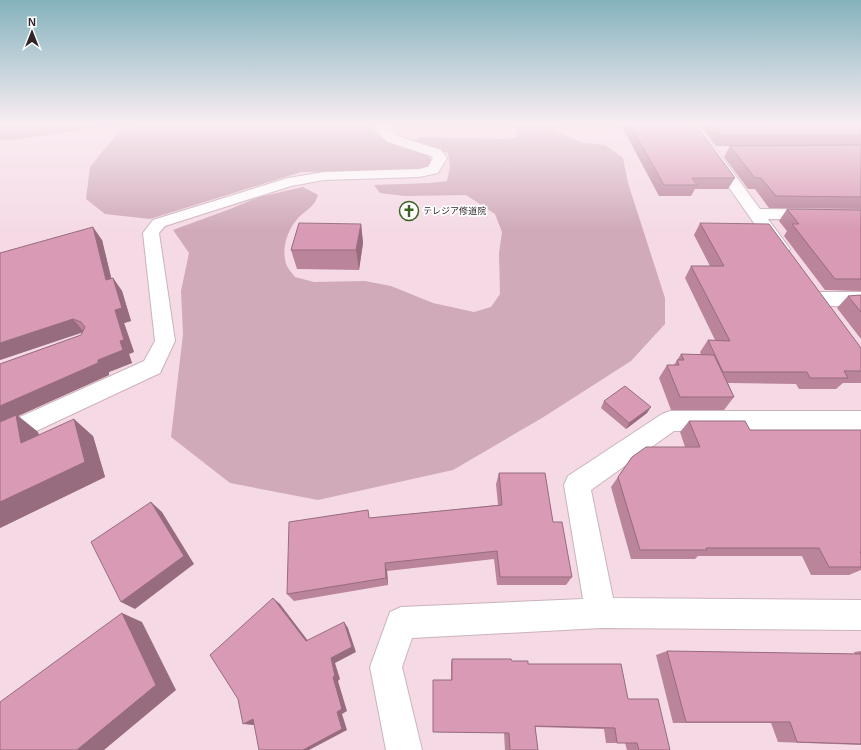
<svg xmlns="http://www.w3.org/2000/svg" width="861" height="750" viewBox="0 0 861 750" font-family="Arial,'Noto Sans JP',sans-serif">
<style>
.green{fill:#d0aab9}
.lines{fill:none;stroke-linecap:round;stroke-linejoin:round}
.minor-casing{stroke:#ccb2bc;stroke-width:2}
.minor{fill:#fff;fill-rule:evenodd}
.wall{fill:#ba849b}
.shaded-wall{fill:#976c7e}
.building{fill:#d89ab4;stroke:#976c7e}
.labels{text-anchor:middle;stroke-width:3.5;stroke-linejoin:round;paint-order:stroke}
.far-poi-label{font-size:9px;fill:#30262a;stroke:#fff;text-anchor:start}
</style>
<rect width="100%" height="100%" fill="#f5dae5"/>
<g class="green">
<polygon points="18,125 115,125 13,140 0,140 0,128"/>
<path d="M161,125H366C384,142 403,149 427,154L433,163L421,170L301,172L150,219L105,214L86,199L90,167L121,129Z"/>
<path d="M515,125H554L556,132L584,143L605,145L623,158L628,183L665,298V324L631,361L542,418L453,470L318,500L230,483L171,437L183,334L181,291L189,253L173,230L230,209L259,197L303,187L318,195C314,207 309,208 300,216C288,228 281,247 286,264C288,269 292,273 295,277L314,282L365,281L391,286L433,303L474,312L491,307L500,294L499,253L502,232L495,214L466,195L405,196L380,193L374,185L430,183L447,181L450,167L448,153L424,146L415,141L420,137L507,139L517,137Z"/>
</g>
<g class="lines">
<g class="minor-casing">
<g id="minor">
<polygon points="377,125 390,125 389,127 398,136 441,150 447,158 438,173 419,177 324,180 291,186 165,226 159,233 175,341 160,373 0,448 0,426 144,361 155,341 143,233 153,220 288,178 324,172 419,169 428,167 433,158 431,156 388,142 381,136 376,127"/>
<polygon points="685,125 698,125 760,209 861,210 861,220 768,219 790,249 787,253 781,254 775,253"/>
<polygon points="818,292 861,292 861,306 818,306 811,304 808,299 811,294"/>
<polygon points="670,411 861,411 861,431 674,431 591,490 613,598 861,600 861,630 601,628 412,638 402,667 422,750 386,750 370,667 390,612 401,607 583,599 564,485 568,476 662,414"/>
</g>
</g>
<use href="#minor" class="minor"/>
</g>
<g class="wall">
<polygon points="621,125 696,125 735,178 728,189 695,189 691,196 659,196"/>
<polygon points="700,125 861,125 861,209 769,208 755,189 748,189 724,157 730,146 716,146"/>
<polygon points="787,209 861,210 861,291 825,290 784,236 787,231 779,221"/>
<polygon points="700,223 861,348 861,383 843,383 836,389 799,389 796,384 728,383 734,397 724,410 671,410 659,378 667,365 674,365 681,354 701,355 700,352 708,340 715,340 685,278 691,266 710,266 694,235"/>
<polygon points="361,224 363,243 359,270 297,269 291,250"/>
<polygon points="102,240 111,278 113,278 122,291 131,321 124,323 134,352 129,354 132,363 109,372 109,375 18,416 38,432 39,435 93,436 105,477 0,528 0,364 81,335 82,332 0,360"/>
<polygon points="861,295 861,339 837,308 848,296"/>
<polygon points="604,401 647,413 626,429 601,408"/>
<polygon points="689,421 750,430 861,430 861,570 849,575 811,575 802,556 698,556 695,559 631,559 611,487 632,457 685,447 680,432"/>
<polygon points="499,473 553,522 572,577 566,585 497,585 494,559 387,571 388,585 294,601 287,594 370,518 498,505 496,484"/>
<polygon points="667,651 855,654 854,652 861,651 861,745 778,742 771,723 673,723 656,655"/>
<polygon points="452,659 512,661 528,664 628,699 670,750 627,750 625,743 606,743 604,729 535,727 538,750 505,750 504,733 433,732 433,680 451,680 451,663"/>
</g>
<g class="shaded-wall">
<polygon points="361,224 363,243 359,270 356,250"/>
<polygon points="93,227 102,240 115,293 106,280"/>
<polygon points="113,278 122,291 131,321 124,323 134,352 129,354 132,363 109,372 109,375 18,416 38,432 43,459 21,443 0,424 0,406 98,360 120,341 115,310"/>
<polygon points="73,319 84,332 0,360 0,343"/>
<polygon points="651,407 647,413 626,429 629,423"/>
<polygon points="74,419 93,436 105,477 0,528 0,502"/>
<polygon points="151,502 162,512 194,564 135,609 121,602"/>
<polygon points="385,563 387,571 388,585 386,578"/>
<polygon points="273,598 280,604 312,646 306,641"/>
<polygon points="122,613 142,622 176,690 104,750 77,750"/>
<polygon points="344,622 348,628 356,652 335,663 340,679 338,681 347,711 342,714 347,730 309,750 303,750 337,712 331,658"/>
<polygon points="253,719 262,720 253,725 243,724"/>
</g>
<g class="building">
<polygon points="630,125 696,125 735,178 692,178 697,185 664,185"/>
<polygon points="713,125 861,125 861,135 721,135"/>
<polygon points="861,145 861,197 776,196 761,178 755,178 730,146"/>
<polygon points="787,209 861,210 861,279 835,279 792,224 799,224"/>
<polygon points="299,223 361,224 356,250 291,250"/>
<polygon points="700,223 769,224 861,348 861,371 844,371 848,378 810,378 807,372 723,372 708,340 730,341 691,266 724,266"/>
<polygon points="93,227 106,280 113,278 122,308 115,310 124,340 120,341 123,350 98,360 98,363 0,406 0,364 81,335 85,327 81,322 73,319 0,343 0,253"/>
<polygon points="861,295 861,312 848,296"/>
<polygon points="681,354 714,355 734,397 680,397 667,365 679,365 677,360 684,360"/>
<polygon points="625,386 651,407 629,423 604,401"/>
<polygon points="16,415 21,443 74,419 85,462 0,502 0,422"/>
<polygon points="689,421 745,421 750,430 861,430 861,552 860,552 861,554 861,567 829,567 819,548 706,548 707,550 640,550 618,477 632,457 646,447 700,447"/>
<polygon points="499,473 545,473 553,522 562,522 572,577 500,577 497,551 385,563 386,578 287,594 289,522 368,510 369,518 502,505"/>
<polygon points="151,502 184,556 121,602 91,542"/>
<polygon points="273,598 306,641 344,622 352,647 331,658 335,676 333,677 342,709 337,712 342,729 303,750 259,750 253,719 243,724 238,699 210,655"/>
<polygon points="122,613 156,685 77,750 0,750 0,702"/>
<polygon points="667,651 861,654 861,744 797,742 790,722 686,722"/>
<polygon points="452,659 511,659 512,661 528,661 528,664 621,664 628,699 658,699 670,750 639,750 637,743 617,743 615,728 535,726 538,750 510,750 509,733 433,732 433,680 452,680"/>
</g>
<linearGradient id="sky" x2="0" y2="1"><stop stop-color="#84b2bd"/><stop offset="0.54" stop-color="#faeef3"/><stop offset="1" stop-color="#faeef3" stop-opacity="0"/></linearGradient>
<rect width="861" height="230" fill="url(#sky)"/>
<defs>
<g id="church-ring" transform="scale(1)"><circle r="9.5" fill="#fff" stroke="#3a6320" stroke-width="1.5"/><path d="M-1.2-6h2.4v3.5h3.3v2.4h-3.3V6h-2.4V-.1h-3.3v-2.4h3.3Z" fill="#3a6320"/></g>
</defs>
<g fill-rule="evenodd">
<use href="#church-ring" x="409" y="211"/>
</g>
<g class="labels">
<g class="far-poi-label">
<text x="423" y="214">テレジア修道院</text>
</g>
</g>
<g transform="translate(32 32)" stroke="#ffffff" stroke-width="3" paint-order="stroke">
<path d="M0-3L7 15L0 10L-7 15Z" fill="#30262a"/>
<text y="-6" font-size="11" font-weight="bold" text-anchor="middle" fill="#30262a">N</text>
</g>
</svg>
